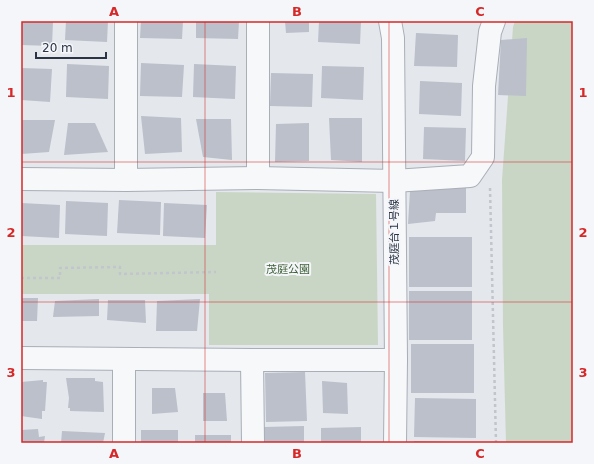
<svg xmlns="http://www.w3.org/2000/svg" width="594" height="464" viewBox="0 0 594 464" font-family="'DejaVu Sans','Noto Sans JP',sans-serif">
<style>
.green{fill:#c9d6c5}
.building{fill:#bbc0ca}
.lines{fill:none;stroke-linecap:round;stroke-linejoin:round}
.minor-casing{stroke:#a9aeb7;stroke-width:24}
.path{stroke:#c2c5cb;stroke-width:2.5;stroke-dasharray:3 3;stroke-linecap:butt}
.minor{stroke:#f7f8fa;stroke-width:22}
.grid{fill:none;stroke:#d62828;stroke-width:1;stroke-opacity:0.55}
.labels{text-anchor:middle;stroke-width:4;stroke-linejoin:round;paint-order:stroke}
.street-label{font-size:11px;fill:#2b3445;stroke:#f4f6f9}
.park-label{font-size:11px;fill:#3f6138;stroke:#f4f6f9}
.neatline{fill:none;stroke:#d62828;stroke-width:1.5}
.grid-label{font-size:13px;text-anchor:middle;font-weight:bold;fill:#d62828}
</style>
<rect width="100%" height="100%" fill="#e4e7ec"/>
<g class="green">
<polygon points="515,21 573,21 573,443 506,443 503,326 502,180 513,27"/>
<polygon points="216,192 376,194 378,345 209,345 209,294 21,294 21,245 216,245"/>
</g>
<g class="building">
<polygon points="21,21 53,21 52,46 21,45"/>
<polygon points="66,21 108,21 107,42 65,40"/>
<polygon points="141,21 183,21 182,39 140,38"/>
<polygon points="196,21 239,21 238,39 196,38"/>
<polygon points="285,21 309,21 309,32 286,33"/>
<polygon points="319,21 361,21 360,44 318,42"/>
<polygon points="416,33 458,35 457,67 414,66"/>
<polygon points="527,38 526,96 498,95 501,40"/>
<polygon points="141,63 184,65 182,97 140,96"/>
<polygon points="67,64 109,66 108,99 66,97"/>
<polygon points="194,64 236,66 235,99 193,97"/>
<polygon points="322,66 364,67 363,100 321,98"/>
<polygon points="21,68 52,69 50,102 21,100"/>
<polygon points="271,73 313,74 312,107 270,106"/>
<polygon points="420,81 462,83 461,116 419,114"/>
<polygon points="141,116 181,118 182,152 145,154"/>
<polygon points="329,118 362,118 362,162 331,160"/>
<polygon points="196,119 231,119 232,160 203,157"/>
<polygon points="21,120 55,120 49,152 21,154"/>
<polygon points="68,123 95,123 108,152 64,155"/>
<polygon points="309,123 309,161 275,162 276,124"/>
<polygon points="424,127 466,128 465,161 423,159"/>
<polygon points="466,184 466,213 436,213 435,221 408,224 410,191"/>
<polygon points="119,200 161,202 160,235 117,233"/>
<polygon points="66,201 108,203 107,236 65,234"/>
<polygon points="21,203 60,205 59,238 21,236"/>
<polygon points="164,203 207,205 205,238 163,236"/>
<rect x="409" y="237" width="63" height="50"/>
<rect x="409" y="291" width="63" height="49"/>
<polygon points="21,298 38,298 37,321 21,321"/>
<polygon points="99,299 99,316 53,317 55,301"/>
<polygon points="200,299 197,331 156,331 157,301"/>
<polygon points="108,300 145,300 146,323 107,320"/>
<rect x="411" y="344" width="63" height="49"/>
<polygon points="305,372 307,421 266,422 265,373"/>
<polygon points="66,378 95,378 95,381 103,382 104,412 70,411 70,408 68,408 69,398"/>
<polygon points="43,380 43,382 47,382 45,411 42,411 42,419 21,416 21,382"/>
<polygon points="322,381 347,383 348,414 323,413"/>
<polygon points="152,388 175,388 178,412 152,414"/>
<polygon points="203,393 225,393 227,421 203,421"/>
<polygon points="415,398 476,399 476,438 414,437"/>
<polygon points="304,426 304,443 264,443 264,427"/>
<polygon points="361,427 361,443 321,443 321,428"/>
<polygon points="38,429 39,437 45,436 44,443 21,443 21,430"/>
<rect x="141" y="430" width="37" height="13"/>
<polygon points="62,431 105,433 103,443 61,443"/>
<rect x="195" y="435" width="36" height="8"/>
<polygon points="414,441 454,442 454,443 414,443"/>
</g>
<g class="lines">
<g class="minor-casing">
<g id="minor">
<polyline points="390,21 393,38 396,360 395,443"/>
<polyline points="258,178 258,21"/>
<polyline points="21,179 126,180 258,178 394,181 470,176 483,157 484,86 490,32 494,21"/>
<polyline points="126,180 126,21"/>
<polyline points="21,358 252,360 396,360"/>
<polyline points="124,359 124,443"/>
<polyline points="252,360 253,443"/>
</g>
</g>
<g class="path">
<polyline points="490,188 496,443"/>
<polyline points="21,278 60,278 60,268 120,267 120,274 216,272"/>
</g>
<use href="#minor" class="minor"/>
</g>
<path class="grid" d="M205,21V443M389,21V443M21,162H573M21,302H573"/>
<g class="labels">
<g class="street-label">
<text transform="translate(394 232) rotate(-90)" y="4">茂庭台１号線</text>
</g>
<g class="park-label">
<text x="288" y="273">茂庭公園</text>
</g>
</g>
<rect width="594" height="464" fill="none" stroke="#f4f6f9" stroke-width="44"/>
<path d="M36 52v6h70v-6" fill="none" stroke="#2b3445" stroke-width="2"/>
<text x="42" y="52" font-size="12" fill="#2b3445" stroke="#f4f6f9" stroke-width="3" paint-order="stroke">20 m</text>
<rect x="22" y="22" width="550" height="420" class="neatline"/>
<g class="grid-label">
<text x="114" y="16">A</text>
<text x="297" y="16">B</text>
<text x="480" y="16">C</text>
<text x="11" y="97">1</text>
<text x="583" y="97">1</text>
<text x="11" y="237">2</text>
<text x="583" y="237">2</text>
<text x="11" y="377">3</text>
<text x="583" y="377">3</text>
<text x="114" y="458">A</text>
<text x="297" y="458">B</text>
<text x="480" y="458">C</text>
</g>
</svg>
